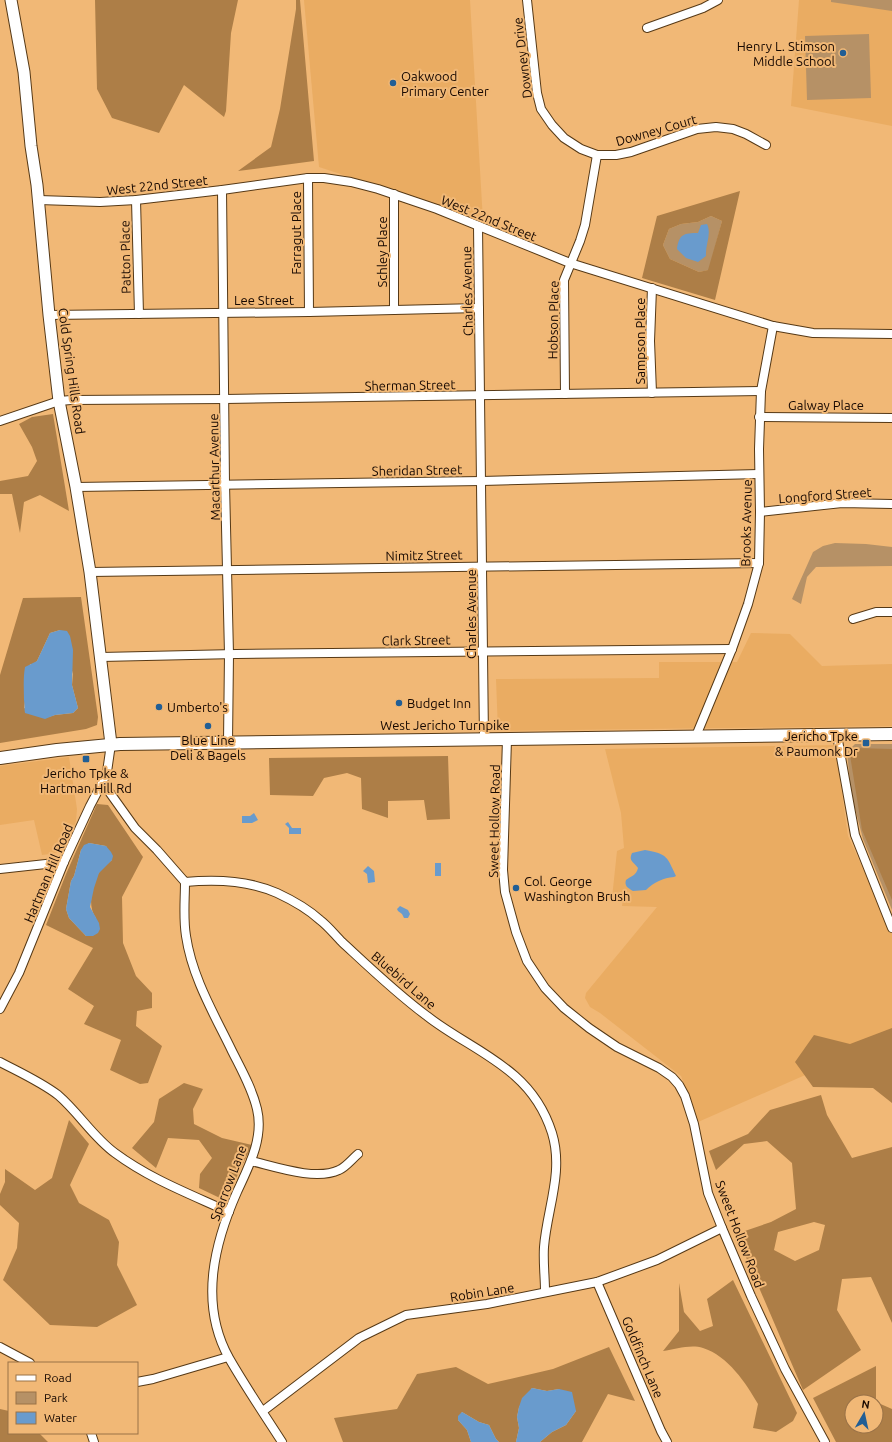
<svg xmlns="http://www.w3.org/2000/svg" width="892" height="1442" viewBox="0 0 892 1442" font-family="Ubuntu,sans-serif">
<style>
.built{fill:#eaac62}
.green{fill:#b69166}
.forest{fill:#ad7e47;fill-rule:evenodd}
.water{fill:#699bcd}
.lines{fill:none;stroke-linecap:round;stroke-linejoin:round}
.street-casing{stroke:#563916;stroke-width:10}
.secondary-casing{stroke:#563916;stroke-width:13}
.primary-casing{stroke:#563916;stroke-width:14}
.street{stroke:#fff;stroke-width:8}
.secondary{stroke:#fff;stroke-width:11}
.primary{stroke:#fff;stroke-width:12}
.poi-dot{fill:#215e95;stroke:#f1b876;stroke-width:1.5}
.labels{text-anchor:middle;stroke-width:4;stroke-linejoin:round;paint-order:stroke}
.poi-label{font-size:13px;fill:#170800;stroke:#f1b876;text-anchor:start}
.street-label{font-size:13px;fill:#170800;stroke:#f1b876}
</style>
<rect width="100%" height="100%" fill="#f1b876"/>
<g class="built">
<polygon points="304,0 470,0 483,221 319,167"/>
<polygon points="799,0 892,0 892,126 791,106"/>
<polygon points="751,633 790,634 822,666 892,664 892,726 498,731 496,679 659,678 659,662 737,662"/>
<polygon points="835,745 848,836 892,932 892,1079 860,1051 698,1122 681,1076 600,1013 590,1007 585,998 586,993 657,907 622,906 623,899 612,898 617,851 624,848 621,813 605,749"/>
<polygon points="69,757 77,809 76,821 64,852 42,855 34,820 0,825 0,766"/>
</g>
<g class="green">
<polygon points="831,0 892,0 892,11 831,2"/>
<polygon points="869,34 871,98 807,100 805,36"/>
<polygon points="711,216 722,221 709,270 699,272 670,259 663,245 669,229 681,224 698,222"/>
<polygon points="835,543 866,544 892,547 892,566 816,567 807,577 801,604 792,599 813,552 823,546"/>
<polygon points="855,744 892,744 892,910 863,839 851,793 847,752"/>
</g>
<g class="forest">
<polygon points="95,0 238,0 231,33 226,111 224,117 184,85 159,133 112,118 97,89"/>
<polygon points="296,0 300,0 314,161 238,171 271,147 280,109 296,9"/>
<path d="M740,191L715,300L642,278L657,216ZM711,216L722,221L708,270L699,272L670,259L663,245L669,229L681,224L698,222Z"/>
<polygon points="53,414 69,511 40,495 24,502 20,533 12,494 0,494 0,481 28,476 37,461 32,447 19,424 32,417"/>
<path d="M81,597L98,717L97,725L86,729L0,743V675L23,598ZM60,630L73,674L72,685L78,708L73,713L55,715L48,717L24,708L30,664H34L37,661L50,633Z"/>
<polygon points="854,748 892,749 892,900 862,830 850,755"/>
<polygon points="448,756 450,819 427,820 424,800 388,801 388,818 362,809 361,778 347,773 324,778 313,796 270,795 269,758"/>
<path d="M97,804L108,805L143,857L122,897L123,943L136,976L152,993V1008L137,1011L136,1026L162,1046L148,1083L140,1084L110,1070L121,1040L84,1024L94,1006L68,989L93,948L46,925L66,874ZM89,843L106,846L112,860C107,864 101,869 98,874C92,887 87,906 96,918L86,936L69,918L66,909L71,881L74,876L81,850Z"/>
<polygon points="892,1028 892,1103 873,1088 813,1087 795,1062 814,1035 850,1044"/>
<polygon points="184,1083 203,1089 193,1109 194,1124 222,1138 252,1145 228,1195 222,1199 199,1188 200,1174 212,1158 199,1140 168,1138 156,1168 132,1148 154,1122 159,1099"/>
<path d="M821,1095L827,1115L852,1158L892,1147V1323L871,1277L842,1279L837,1310L861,1350L803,1390L736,1234L771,1222L796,1209L792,1163L767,1141L744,1144L716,1170L709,1151L748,1134L770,1110ZM814,1222L825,1225L819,1250L795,1261L774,1250L778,1232Z"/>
<polygon points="69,1120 89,1144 70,1185 79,1203 109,1220 119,1242 117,1265 137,1305 97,1327 50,1325 3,1280 17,1248 19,1223 0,1205 0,1194 5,1182 5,1169 35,1190 52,1178"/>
<path d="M733,1280L797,1413L793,1421L776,1432L753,1428L758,1404C746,1383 728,1356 703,1348C691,1344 676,1349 663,1351L679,1331V1283L684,1312L700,1331L713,1326L707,1299Z"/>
<polygon points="609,1347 635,1401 608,1394 582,1442 540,1442 552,1432 566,1425 576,1411 559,1389 547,1391 532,1388 519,1407 517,1417 519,1428 516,1442 499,1442 496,1439 489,1425 479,1422 462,1412 458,1420 467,1430 471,1442 343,1442 334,1418 397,1409 417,1374 456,1367 488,1384 553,1369"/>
<path d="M876,1366V1402L892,1409V1442H836L813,1398ZM852,1402H876V1426H852Z"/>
<polygon points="0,1409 9,1411 9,1433 39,1433 48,1442 0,1442"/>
</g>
<g class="water">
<path d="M707,224C712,234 705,245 706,256L698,262L686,258L677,249C679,234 684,233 698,233L701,225Z"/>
<path d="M60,630L67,631L70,636L73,650L72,685L78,708L73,713L55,715L45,719L25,713C24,709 25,705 24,700C24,688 23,679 25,667L37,661L50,633Z"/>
<polygon points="254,813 258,820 252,823 242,823 242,816 250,816"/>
<polygon points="288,822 292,828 301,828 301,834 289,834 289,828 285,824"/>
<polygon points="89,843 106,846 111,852 113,856 112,860 99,873 94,888 90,907 99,923 100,929 98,933 93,936 86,936 69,918 66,909 71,881 74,876 81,850 84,845"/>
<path d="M645,850C668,854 667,857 676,876L674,877C663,878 654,882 646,890L633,891C628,888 624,886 626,880C631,876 636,876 638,868C634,862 628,861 632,853Z"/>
<rect x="435" y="863" width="6" height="13"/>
<polygon points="368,866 374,871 375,882 368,883 367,874 363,871"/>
<polygon points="400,906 408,910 410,914 408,918 404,918 402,914 398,911 397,909"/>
<polygon points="532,1388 547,1391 559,1389 572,1392 576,1411 566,1425 552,1432 540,1442 516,1442 519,1428 517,1417 519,1407 522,1398"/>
<polygon points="462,1412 479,1422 489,1425 496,1439 499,1442 471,1442 467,1430 458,1420 458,1416"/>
</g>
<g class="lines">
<g class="street-casing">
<g id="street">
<polyline points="527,0 537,93 541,109 552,125 564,138 581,149 597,155 616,155 631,152 697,129 716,127 733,129 746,134 766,145"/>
<polyline points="647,28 703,8 718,0"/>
<polyline points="308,178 309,312"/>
<polyline points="222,190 225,484 229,654 228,742"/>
<polyline points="394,194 394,310"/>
<polyline points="39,200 100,202 136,200 222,190 308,178 324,178 351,182 378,189 437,209 570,263 773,326 813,333 892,334"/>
<polyline points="136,200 139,314"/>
<polyline points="478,226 484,739"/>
<polyline points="49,315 309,312 479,308"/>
<polyline points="652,393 650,341 652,288"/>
<polyline points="565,394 564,280 580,241 585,225 597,155"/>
<polyline points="759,417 892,418"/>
<polyline points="0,421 59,401 71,400 225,399 761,391"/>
<polyline points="76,487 482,481 759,474"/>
<polyline points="760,512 842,503 892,504"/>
<polyline points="90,572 759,563"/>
<polyline points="853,619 876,612 892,612"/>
<polyline points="101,657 236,654 732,649"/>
<polyline points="837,735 855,835 892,928"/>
<polyline points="696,736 732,649 748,604 759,563 760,512 759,449 761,391 773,326"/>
<polyline points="507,739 503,870 505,892 516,932 527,961 545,988 564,1008 589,1028 617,1047 659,1068 672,1077 679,1085 685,1096 694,1124 708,1193 722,1228 751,1296 785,1369 825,1442"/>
<path d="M102,783L110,793L135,828L157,850L185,882C216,879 248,880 277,893C292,900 308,909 320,920C328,926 335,935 342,942C369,967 397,994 427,1016C455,1038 488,1052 515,1076C532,1091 545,1111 552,1133C564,1172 547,1209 544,1247C543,1262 545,1277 545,1291"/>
<polyline points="0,869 64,862"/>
<path d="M185,882C185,900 183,918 186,936C192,977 214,1014 232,1051C241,1069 252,1088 257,1109C264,1138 249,1166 237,1192C214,1244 199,1304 229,1358C245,1386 264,1414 282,1442"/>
<polyline points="0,1009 19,973 64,862 90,806 102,783 107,772 111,744"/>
<path d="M0,1062C19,1072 41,1082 58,1095C79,1113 93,1137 115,1153C150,1179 190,1194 229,1212"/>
<path d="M251,1161C276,1167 316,1181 339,1170C346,1167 352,1159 358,1154"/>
<polyline points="597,1282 661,1431 667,1442"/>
<polyline points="0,1347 30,1363"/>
<polyline points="137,1382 153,1379 228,1357"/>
<polyline points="263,1411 359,1338 406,1315 487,1304 597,1282 657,1260 722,1228"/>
<polyline points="91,1433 94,1442"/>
</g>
</g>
<g class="secondary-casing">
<polyline id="secondary" points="11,0 24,72 31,146 37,185 49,315 59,401 76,487 90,572 111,744"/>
</g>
<g class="primary-casing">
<polyline id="primary" points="0,758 57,750 120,744 892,734"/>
</g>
<use href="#street" class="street"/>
<use href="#secondary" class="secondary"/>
<use href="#primary" class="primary"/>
</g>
<g class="poi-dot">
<circle cx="843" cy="53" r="4"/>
<circle cx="393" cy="83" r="4"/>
<circle cx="399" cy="703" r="4"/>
<circle cx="159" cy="707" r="4"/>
<circle cx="208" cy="726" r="4"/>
<rect x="862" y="739" width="8" height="8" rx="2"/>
<rect x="82" y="755" width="8" height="8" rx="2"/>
<circle cx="516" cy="888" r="4"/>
</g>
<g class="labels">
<g class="poi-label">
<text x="835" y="51" text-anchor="end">Henry L. Stimson<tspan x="835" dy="15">Middle School</tspan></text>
<text x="401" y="81">Oakwood<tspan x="401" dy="15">Primary Center</tspan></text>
<text x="407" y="708">Budget Inn</text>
<text x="167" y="712">Umberto's</text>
<text x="858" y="741" text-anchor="end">Jericho Tpke<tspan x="858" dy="15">&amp; Paumonk Dr</tspan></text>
<text x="208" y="745" text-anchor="middle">Blue Line<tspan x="208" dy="15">Deli &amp; Bagels</tspan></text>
<text x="86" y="778" text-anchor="middle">Jericho Tpke &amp;<tspan x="86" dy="15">Hartman Hill Rd</tspan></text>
<text x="524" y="886">Col. George<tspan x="524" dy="15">Washington Brush</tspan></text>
</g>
<g class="street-label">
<text transform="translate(522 58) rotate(-97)" y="5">Downey Drive</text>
<text transform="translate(656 130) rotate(-16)" y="5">Downey Court</text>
<text transform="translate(157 185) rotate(-6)" y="5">West 22nd Street</text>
<text transform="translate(489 218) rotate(22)" y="5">West 22nd Street</text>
<text transform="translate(296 233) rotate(-90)" y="5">Farragut Place</text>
<text transform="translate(382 252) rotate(-90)" y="5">Schley Place</text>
<text transform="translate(125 257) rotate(-91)" y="5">Patton Place</text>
<text transform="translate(467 291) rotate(-91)" y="5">Charles Avenue</text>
<text x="264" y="305">Lee Street</text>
<text transform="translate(553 320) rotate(-89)" y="5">Hobson Place</text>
<text transform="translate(640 341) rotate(-90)" y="5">Sampson Place</text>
<text transform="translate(72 371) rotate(82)" y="5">Cold Spring Hills Road</text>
<text transform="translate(410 385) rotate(-1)" y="5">Sherman Street</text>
<text x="826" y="410">Galway Place</text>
<text transform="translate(214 467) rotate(-91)" y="5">Macarthur Avenue</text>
<text transform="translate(417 470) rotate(-1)" y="5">Sheridan Street</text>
<text transform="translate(825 495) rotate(-4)" y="5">Longford Street</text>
<text transform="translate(746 523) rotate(-89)" y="5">Brooks Avenue</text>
<text transform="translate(424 555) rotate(-1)" y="5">Nimitz Street</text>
<text transform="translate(471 614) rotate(-90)" y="5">Charles Avenue</text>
<text transform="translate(416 640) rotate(-1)" y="5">Clark Street</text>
<text x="445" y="730">West Jericho Turnpike</text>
<text transform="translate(494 821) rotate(-89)" y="5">Sweet Hollow Road</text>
<text transform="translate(48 873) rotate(-67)" y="5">Hartman Hill Road</text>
<text transform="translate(404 980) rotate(41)" y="5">Bluebird Lane</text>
<text transform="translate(228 1183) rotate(-69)" y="5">Sparrow Lane</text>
<text transform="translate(740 1234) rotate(69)" y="5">Sweet Hollow Road</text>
<text transform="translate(482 1292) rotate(-9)" y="5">Robin Lane</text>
<text transform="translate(643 1357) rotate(67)" y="5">Goldfinch Lane</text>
</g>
</g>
<rect x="8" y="1362" width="130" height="72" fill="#f1b876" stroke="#9a7247"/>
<rect x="16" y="1375" width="20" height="6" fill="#ffffff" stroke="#9a7247"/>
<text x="44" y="1382" font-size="12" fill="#170800">Road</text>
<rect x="16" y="1392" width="20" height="12" fill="#b69166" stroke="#9a7247"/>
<text x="44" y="1402" font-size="12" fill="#170800">Park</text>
<rect x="16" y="1412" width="20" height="12" fill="#699bcd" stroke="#9a7247"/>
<text x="44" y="1422" font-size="12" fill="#170800">Water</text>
<g transform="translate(864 1414) rotate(9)"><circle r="19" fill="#f1b876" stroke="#9a7247"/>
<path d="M0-3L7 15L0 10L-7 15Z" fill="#215e95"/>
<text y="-6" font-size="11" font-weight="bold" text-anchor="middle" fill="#170800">N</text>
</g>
</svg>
